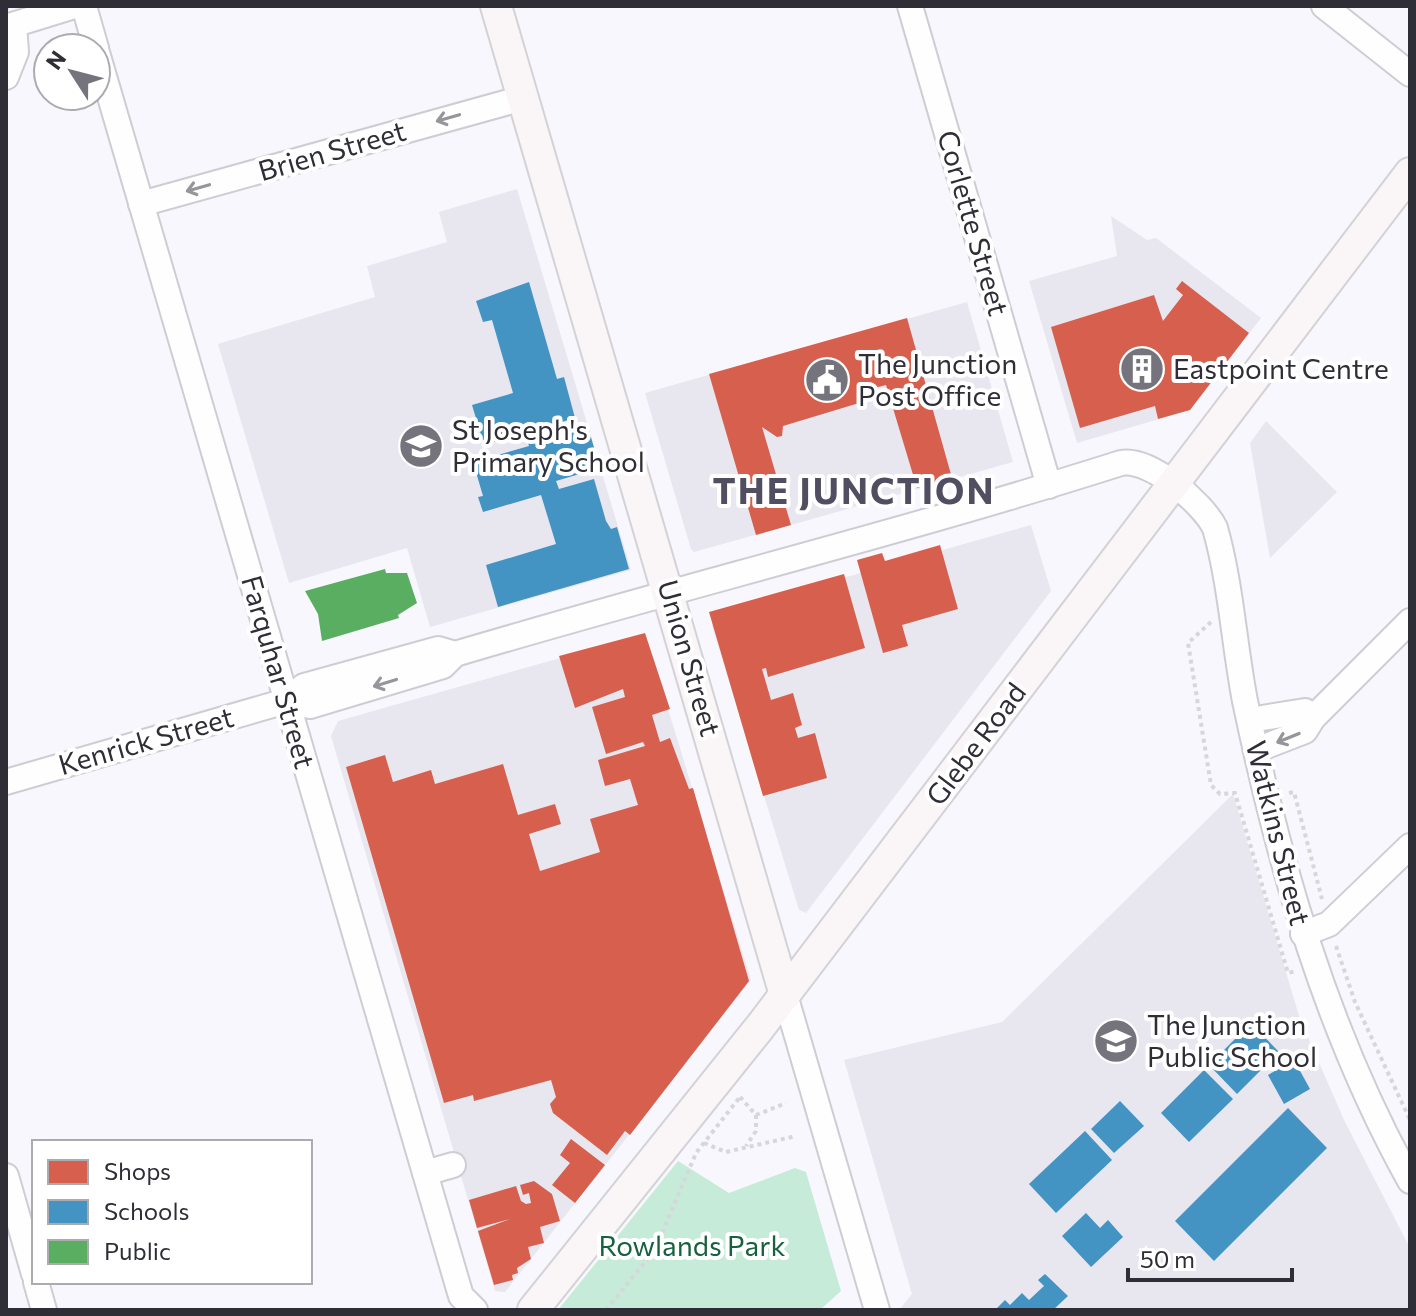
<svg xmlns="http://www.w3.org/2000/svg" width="1416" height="1316" viewBox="0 0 1416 1316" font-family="Commissioner,sans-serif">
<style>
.built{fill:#e8e6ef}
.green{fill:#c6ebd9}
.shops{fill:#d6604d}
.schools{fill:#4393c3}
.public{fill:#5aae61}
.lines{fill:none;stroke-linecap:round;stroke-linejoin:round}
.stream{stroke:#d0e2f7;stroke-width:7}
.minor-casing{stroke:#cfcdd4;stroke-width:28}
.major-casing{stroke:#d3d2d6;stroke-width:34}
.path{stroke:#d7d6da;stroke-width:4;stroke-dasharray:4 4;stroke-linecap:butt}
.minor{stroke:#fefeff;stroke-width:24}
.major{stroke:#faf5f6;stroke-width:30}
.oneway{stroke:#96969a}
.labels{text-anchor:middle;stroke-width:8;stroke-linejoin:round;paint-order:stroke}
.street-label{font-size:28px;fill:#2f2d36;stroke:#fff}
.poi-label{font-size:28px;fill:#2f2d36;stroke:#fff;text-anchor:start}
.park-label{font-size:28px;fill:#17613f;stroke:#fff}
.district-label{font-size:36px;font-weight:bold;letter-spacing:2px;fill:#524e61;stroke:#fff}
</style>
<rect width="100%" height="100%" fill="#f8f7fd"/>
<g class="built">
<polygon points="517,189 631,570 430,627 407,548 289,583 218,344 375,297 367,266 447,242 439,212"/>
<polygon points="1111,216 1147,240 1156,238 1261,318 1190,410 1077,443 1029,281 1117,256"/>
<polygon points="967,302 1013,462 791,525 694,552 691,549 645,393"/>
<polygon points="1266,421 1337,492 1270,558 1250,443"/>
<polygon points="1031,525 1051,591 806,913 799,910 712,626 719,613"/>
<polygon points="645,634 751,980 505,1292 495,1291 331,736 338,721"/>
<polygon points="1233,794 1300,1019 1344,1120 1410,1248 1410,1310 899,1310 912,1294 844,1060 1002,1022"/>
</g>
<polygon class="green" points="678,1161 729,1193 795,1168 806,1172 841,1291 820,1310 558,1310"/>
<g class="shops">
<polygon points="1182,281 1249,333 1190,410 1158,419 1155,406 1080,428 1051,327 1154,295 1163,321 1183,295 1176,289"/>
<polygon points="907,318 952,478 917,488 886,385 867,390 869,400 783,426 782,436 777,437 762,427 791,525 756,535 709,374"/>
<polygon points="940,545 958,609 902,625 908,646 883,653 857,560 882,553 885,561"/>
<polygon points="844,574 865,648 768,677 766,668 762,669 771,700 793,693 802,725 795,728 798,738 815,733 827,778 763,796 709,612"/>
<polygon points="645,633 670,709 652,715 660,742 670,738 689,789 693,788 749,981 630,1135 625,1131 607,1155 553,1113 550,1104 556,1097 551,1080 474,1101 473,1095 444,1103 346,767 385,755 393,782 431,770 435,784 503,764 518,815 555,804 561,824 529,834 540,871 600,852 590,819 638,805 630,779 605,786 598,760 645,746 643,742 606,754 592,707 625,697 623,689 575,708 559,656"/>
<polygon points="571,1139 605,1165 575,1203 552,1185 570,1163 560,1155"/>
<polygon points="534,1181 552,1194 560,1221 540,1227 544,1243 528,1247 531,1259 517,1268 518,1273 512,1275 513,1280 494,1285 478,1231 510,1219 477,1228 469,1200 516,1186 521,1201 526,1204 531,1203 529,1193 523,1195 520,1185"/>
</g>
<g class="schools">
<polygon points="529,282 557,379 564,377 575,418 535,430 539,442 588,427 600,468 556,481 559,489 594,479 606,521 611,529 617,527 629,569 498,607 486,565 556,544 541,495 483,512 478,497 483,496 473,462 529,446 525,433 484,445 472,405 513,393 492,320 483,322 476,301"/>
<polygon points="1251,1023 1279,1052 1237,1094 1209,1065"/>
<polygon points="1294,1060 1310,1089 1284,1104 1268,1075"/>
<polygon points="1204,1070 1233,1099 1189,1142 1161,1113"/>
<polygon points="1120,1101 1144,1126 1114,1153 1091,1129"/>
<polygon points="1288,1108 1327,1148 1214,1261 1175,1221"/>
<polygon points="1085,1131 1112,1160 1056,1213 1029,1184"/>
<polygon points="1086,1213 1100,1228 1108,1220 1123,1237 1091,1267 1062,1236"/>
<polygon points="1045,1274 1068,1296 1053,1310 995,1310 1005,1300 1010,1305 1022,1293 1029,1300 1044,1286 1038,1280"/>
</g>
<polygon class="public" points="385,569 386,573 407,573 417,603 398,615 399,618 322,641 318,614 305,591"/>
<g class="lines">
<polyline class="stream" points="6,7 6,6"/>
<g class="minor-casing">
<g id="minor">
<polyline points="84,6 96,48"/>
<polyline points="910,6 1049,486"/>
<polyline points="1324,6 1410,74"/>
<polyline points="6,27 74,6"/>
<polyline points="96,49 461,1296 475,1310"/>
<polyline points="6,77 16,52 14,25"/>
<polyline points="141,204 523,98"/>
<path d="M286,701L310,706L443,666L455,654C676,588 901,533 1121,463C1149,457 1203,503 1215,528C1231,584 1234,644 1245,701C1280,868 1327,1032 1410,1181"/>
<polyline points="1250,720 1305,711 1313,718"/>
<polyline points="1256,750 1305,731 1313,718 1410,621"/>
<polyline points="6,782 286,701 304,686 438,649 455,654"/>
<polyline points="1303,934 1329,924 1410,846"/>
<polyline points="785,995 877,1310"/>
<polyline points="425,1173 453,1165"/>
<polyline points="6,1176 34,1274"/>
<polyline points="36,1282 44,1310"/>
</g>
</g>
<g class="major-casing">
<g id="major">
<polyline points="496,6 785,995"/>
<polyline points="533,1310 760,1027 1410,173"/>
</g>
</g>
<g class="path">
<polyline points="1211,622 1188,643 1211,785 1220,794 1235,793 1288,973 1296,971"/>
<polyline points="1289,793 1294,792 1322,899"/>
<polyline points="1336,946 1355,1002 1410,1120"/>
<polyline points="740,1097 756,1115 756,1131 746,1146"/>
<polyline points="756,1115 786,1103"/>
<polyline points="704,1143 726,1152 796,1136"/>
<polyline points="606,1310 655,1250 696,1153 740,1097"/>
</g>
<use href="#minor" class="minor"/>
<use href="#major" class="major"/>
</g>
<defs><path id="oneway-shaft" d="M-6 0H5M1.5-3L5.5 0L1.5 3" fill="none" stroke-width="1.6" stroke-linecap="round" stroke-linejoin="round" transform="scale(2)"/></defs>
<g class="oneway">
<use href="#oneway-shaft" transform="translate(448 118) rotate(164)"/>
<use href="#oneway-shaft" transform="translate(198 188) rotate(164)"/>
<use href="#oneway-shaft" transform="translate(385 683) rotate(163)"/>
<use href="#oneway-shaft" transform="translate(1288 738) rotate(158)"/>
</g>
<defs>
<g id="building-disc" transform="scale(2.3)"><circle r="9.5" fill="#75747c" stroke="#fff"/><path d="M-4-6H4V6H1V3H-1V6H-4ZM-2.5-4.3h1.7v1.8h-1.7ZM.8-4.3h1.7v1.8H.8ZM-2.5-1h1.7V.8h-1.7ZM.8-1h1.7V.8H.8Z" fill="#fff"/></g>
<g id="civic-disc" transform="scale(2.3)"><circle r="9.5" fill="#75747c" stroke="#fff"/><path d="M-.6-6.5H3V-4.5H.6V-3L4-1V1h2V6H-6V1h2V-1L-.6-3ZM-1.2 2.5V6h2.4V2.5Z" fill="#fff"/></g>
<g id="school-disc" transform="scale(2.3)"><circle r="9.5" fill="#75747c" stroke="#fff"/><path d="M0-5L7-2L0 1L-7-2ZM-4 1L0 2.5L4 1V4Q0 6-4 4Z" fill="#fff"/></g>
</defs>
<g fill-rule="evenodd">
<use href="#building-disc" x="1142" y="369"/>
<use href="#civic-disc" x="827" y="380"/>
<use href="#school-disc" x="421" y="446"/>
<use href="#school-disc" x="1116" y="1041"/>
</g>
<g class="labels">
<g class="street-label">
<text transform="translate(332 151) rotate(-16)" y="10">Brien Street</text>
<text transform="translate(973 223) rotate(74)" y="10">Corlette Street</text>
<text transform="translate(689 658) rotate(74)" y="10">Union Street</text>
<text transform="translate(278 672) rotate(74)" y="10">Farquhar Street</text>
<text transform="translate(146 741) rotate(-16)" y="10">Kenrick Street</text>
<text transform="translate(976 744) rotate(-53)" y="10">Glebe Road</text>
<text transform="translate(1278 833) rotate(76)" y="10">Watkins Street</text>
</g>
<g class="poi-label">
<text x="858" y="374">The Junction<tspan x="858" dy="32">Post Office</tspan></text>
<text x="1173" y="379">Eastpoint Centre</text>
<text x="452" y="440">St Joseph's<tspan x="452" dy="32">Primary School</tspan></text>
<text x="1147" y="1035">The Junction<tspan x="1147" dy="32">Public School</tspan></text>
</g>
<g class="park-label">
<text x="692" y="1256">Rowlands Park</text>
</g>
<g class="district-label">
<text x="854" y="504">THE JUNCTION</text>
</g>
</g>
<rect width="1416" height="1316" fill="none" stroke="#2f2d36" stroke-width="16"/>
<rect x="32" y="1140" width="280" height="144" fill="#ffffff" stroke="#acabaf" stroke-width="2"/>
<rect x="48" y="1160" width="40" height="24" fill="#d6604d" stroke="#acabaf" stroke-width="2"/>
<text x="104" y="1180" font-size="24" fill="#2f2d36">Shops</text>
<rect x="48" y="1200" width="40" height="24" fill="#4393c3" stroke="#acabaf" stroke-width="2"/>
<text x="104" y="1220" font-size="24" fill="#2f2d36">Schools</text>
<rect x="48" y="1240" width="40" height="24" fill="#5aae61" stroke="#acabaf" stroke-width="2"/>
<text x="104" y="1260" font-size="24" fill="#2f2d36">Public</text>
<g transform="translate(72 72) rotate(306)"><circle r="38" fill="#ffffff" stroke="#acabaf" stroke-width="2"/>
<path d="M0-6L14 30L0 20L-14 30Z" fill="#75747c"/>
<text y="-12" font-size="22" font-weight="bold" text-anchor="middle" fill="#2f2d36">N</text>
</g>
<path d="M1128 1268v12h164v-12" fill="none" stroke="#2f2d36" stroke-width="4"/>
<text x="1140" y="1268" font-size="24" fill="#2f2d36" stroke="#ffffff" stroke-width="6" paint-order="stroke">50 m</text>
</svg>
